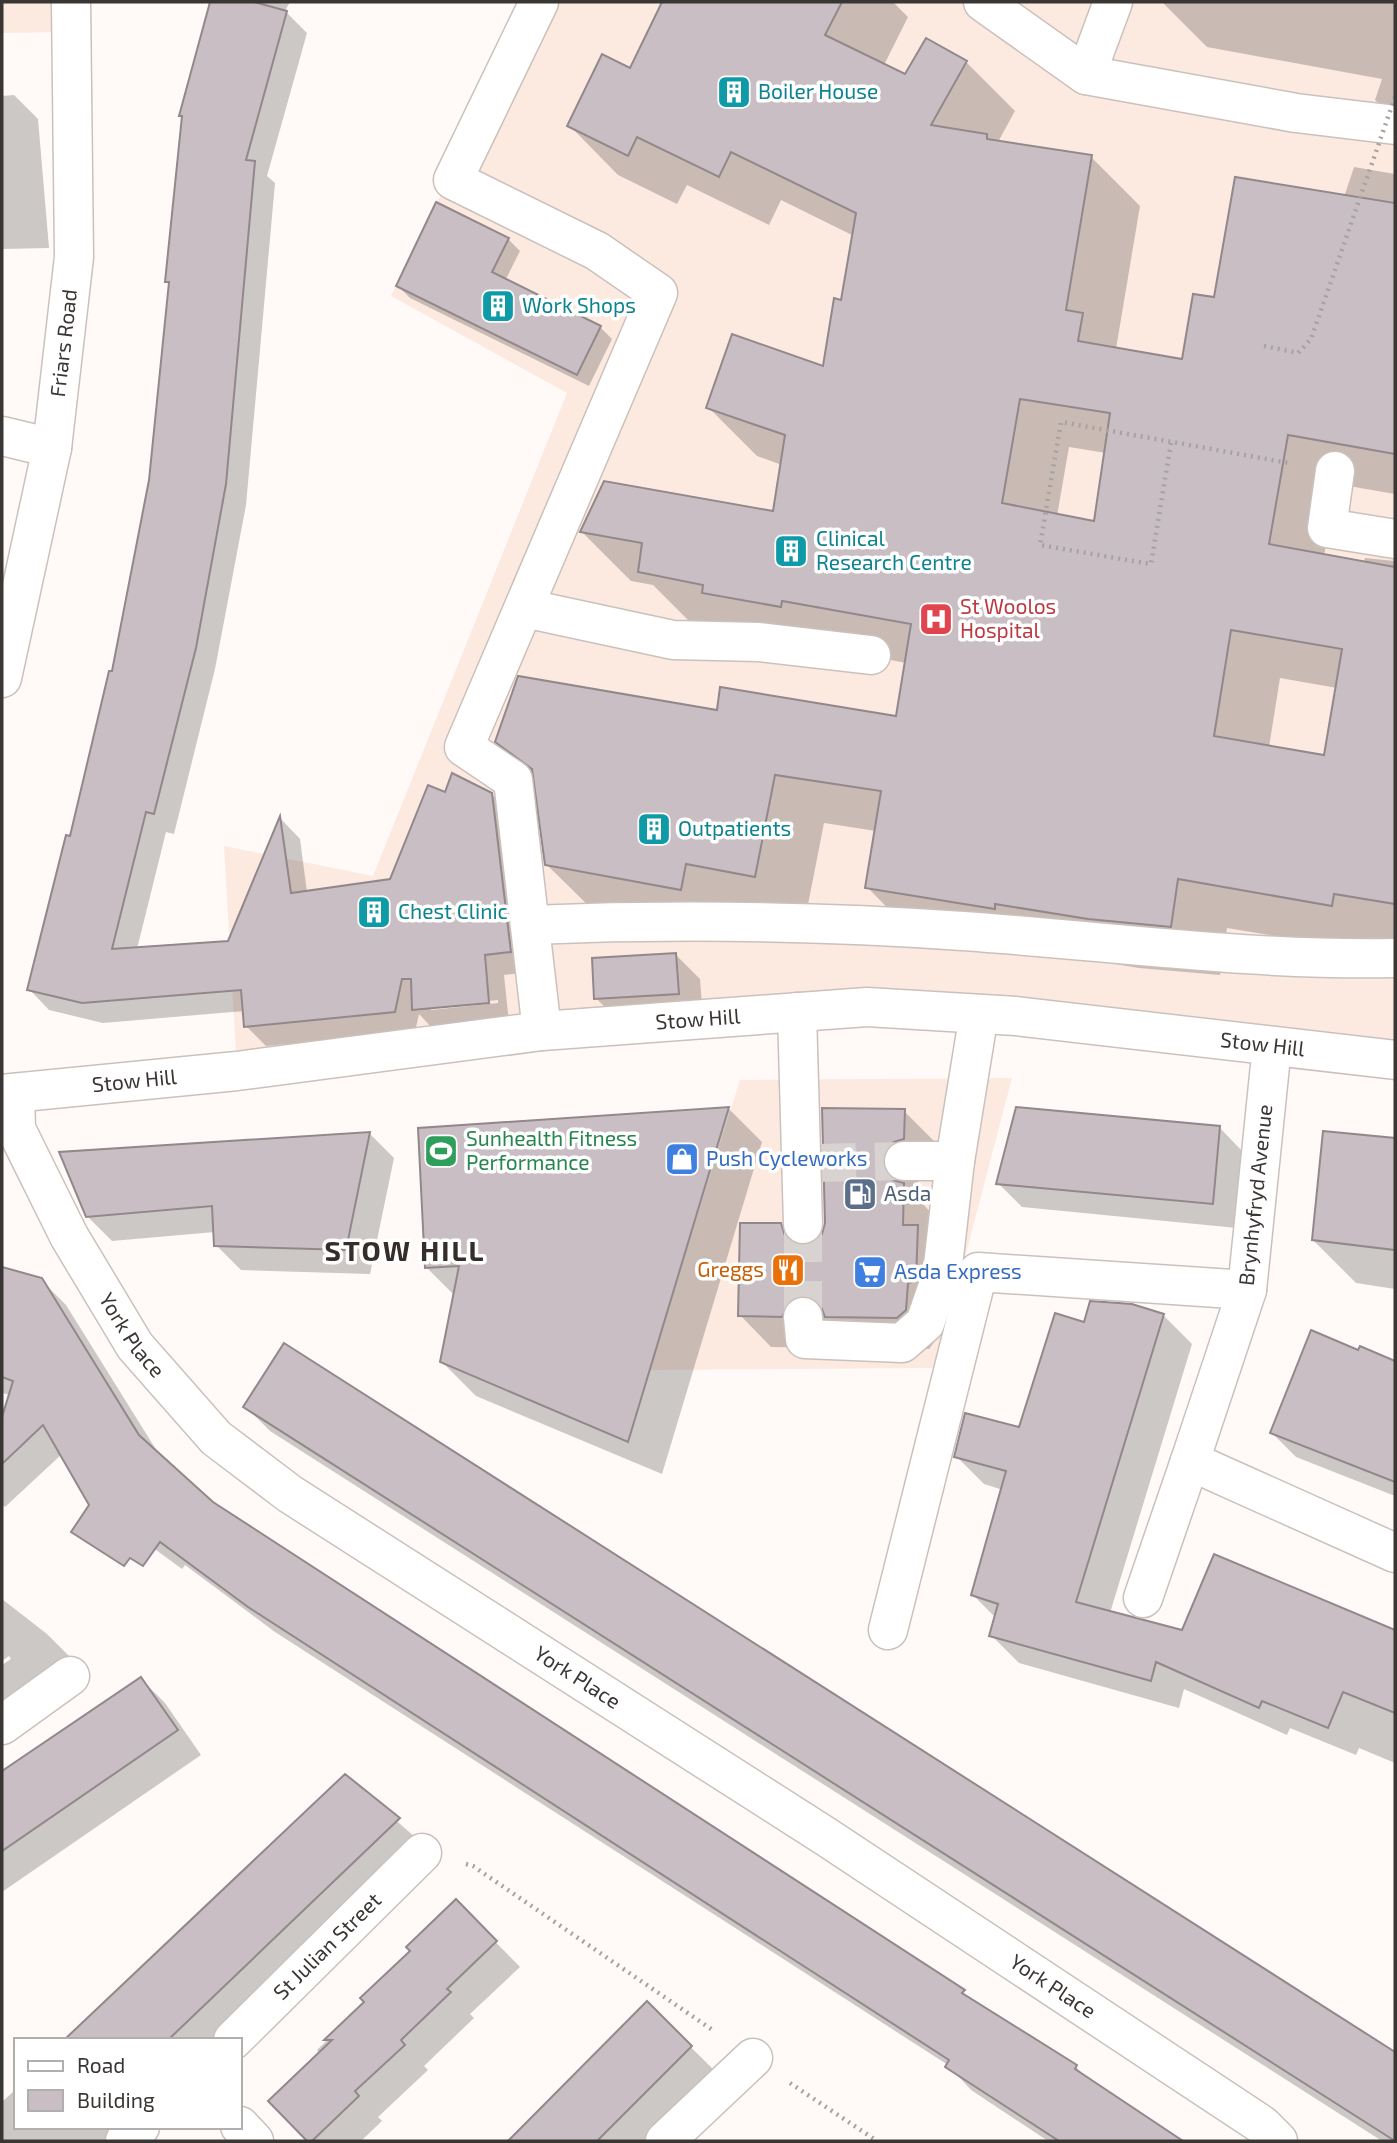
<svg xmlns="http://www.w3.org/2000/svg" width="1397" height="2143" viewBox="0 0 1397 2143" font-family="'Exo 2',sans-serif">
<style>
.built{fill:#fceae1}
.shadow{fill:#0003;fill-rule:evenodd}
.building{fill:#c9bec3;stroke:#92888c;stroke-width:2;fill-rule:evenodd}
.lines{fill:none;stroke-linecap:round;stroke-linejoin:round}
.minor-tunnel{stroke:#d8d3d1;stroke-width:38;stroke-dasharray:38 19;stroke-linecap:butt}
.minor-casing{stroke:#cbc1bc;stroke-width:41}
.path{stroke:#a7a2a0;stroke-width:4.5;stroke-dasharray:2 5;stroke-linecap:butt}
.minor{stroke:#fff;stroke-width:38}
.path-bridge{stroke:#a7a2a0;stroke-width:4.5;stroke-dasharray:2 5;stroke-linecap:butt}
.labels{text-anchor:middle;stroke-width:7;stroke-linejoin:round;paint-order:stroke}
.culture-label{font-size:21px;fill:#0d838f;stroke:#fff;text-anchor:start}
.street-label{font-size:21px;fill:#3a3634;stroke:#fff}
.health-label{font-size:21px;fill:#be3a42;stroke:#fff;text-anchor:start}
.leisure-label{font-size:21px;fill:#27864d;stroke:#fff;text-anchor:start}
.shop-label{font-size:21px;fill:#366cbe;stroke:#fff;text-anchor:start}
.service-label{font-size:21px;fill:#4e5e75;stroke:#fff;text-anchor:start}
.food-label{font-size:21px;fill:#c56008;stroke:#fff;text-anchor:end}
.district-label{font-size:28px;font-weight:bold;letter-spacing:2px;fill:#342d29;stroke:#fff}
</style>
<rect width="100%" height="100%" fill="#fffaf8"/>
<g class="built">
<polygon points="2,2 71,2 71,32 2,33"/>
<polygon points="539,2 1395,2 1395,1060 867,1007 237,1071 224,846 373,876 567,393 391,296 436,202 453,180"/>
<polygon points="1012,1078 936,1368 649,1370 740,1080"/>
</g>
<g class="shadow">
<path d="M212,2H290L285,11L307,33L267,176L275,183L246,505L215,669L174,834L166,832L137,949L229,943L281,819L300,839L307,892L391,881L446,794H491L512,815L530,972L504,975L509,1022L434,1030L419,1014L415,1032L266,1046L246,1026L244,1011L103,1023L49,1010L29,989L114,673L150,481L171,285L167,281L184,118L181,115ZM498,1000V1003L431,1010V1007Z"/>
<path d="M664,2H893L908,17L884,65L906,76L966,62L1015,111L998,142L1091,157L1140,206L1116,349L1184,361L1216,299L1344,197L1354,167L1395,174V494L1337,484L1324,556L1364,564L1365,558L1395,561V944L1381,954L1227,928L1220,975L1139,968L1044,952L1043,958L916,937L867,887L876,831L824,823L804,925L596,913L546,864L535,779L497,741L718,712L897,718L906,663L689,621L653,585L631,581L582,532L774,513L782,465L757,456L708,407L824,368L843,302L854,236L781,200L769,225L687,185L677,204L618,175L569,125L631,70ZM1069,447L1106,453L1096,523L1057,516ZM1280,678L1337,688L1325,757L1269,747Z"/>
<polygon points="1162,2 1395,2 1395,120 1375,100 1382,79 1207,47"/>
<polygon points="14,95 38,119 49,248 2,249 2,96"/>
<polygon points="508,239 520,251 505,281 600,327 612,339 589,386 410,298 398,286"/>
<polygon points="676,955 700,979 703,1018 620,1023 596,998"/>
<polygon points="728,1108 762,1142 662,1474 476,1396 442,1362 455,1296 427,1268"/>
<polygon points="904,1111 935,1142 913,1193 934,1216 938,1337 929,1349 771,1347 740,1315 780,1225 803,1248 816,1244"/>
<polygon points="1219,1127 1243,1152 1237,1228 1022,1207 998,1183"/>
<polygon points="1325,1133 1395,1140 1395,1289 1356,1283 1314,1241"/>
<polygon points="370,1134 394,1158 370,1274 241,1270 216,1245 215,1232 112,1241 87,1216"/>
<polygon points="2,1269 41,1280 66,1305 160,1456 212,1503 1076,2067 1091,2082 1179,2141 1048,2141 971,2090 948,2065 275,1632 185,1565 182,1569 107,1514 62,1454 5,1507 2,1504 2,1423 10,1395 2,1393"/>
<polygon points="1163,1315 1192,1344 1110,1613 1183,1632 1214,1557 1395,1631 1395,1763 1359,1748 1356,1755 1290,1728 1287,1735 1184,1689 1179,1708 1019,1663 991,1635 996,1618 973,1595 1003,1490 984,1484 956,1456 1020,1429 1085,1324"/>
<polygon points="1310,1337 1395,1370 1395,1496 1296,1457 1272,1433"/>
<polygon points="284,1346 1395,2054 1395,2141 1382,2141 270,1431 245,1406"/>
<polygon points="2,1599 47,1634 71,1658 2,1704 2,1665 11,1659 9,1656 2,1661"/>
<polygon points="141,1679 165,1703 201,1755 2,1892 2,1775"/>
<polygon points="345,1776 423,1844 217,2040 68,2040"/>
<polygon points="456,1902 520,1967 470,2014 474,2018 424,2066 428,2070 378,2117 382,2121 361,2141 309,2141 270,2101 320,2053 317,2050 366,2002"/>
<polygon points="647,2004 715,2071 645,2141 510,2141"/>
<polygon points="16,2089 16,2127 125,2127 110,2141 2,2141 2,2102"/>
</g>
<g class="building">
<polygon points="210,2 254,2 287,11 246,160 255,161 226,484 196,648 154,814 146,812 112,949 228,941 280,816 291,893 390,879 428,785 445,792 452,773 492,793 511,952 485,955 489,1003 412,1010 411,979 402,979 395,1012 244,1027 241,990 82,1003 27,990 66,835 70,836 109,671 112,671 149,480 169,282 165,282 182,116 179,116"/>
<path d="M662,2H842L825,35L905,74L926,38L967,61L931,125L987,134V139L1092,155L1066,310L1083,313L1078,341L1182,359L1193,294L1214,297L1235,177L1395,203V454L1288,435L1269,544L1395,567V904L1334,894L1332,906L1178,879L1171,927L1088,919L995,904V909L865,888L881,791L775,775L755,877L686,864L681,890L545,865L532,769L495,742L518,676L717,710L720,687L896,716L911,624L782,601L781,607L702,593L703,585L638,572L642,543L580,532L604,481L773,511L785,435L706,408L732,334L823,366L834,298L841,300L856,213L731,152L719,177L637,137L628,156L567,126L602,54L630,68ZM1020,399L1110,413L1094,521L1002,503ZM1231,630L1342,649L1324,755L1214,736Z"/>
<polygon points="436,202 509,238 492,272 601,326 577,375 396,286"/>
<polygon points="676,953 679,994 594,999 592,958"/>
<polygon points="729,1107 628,1442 440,1362 459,1266 425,1268 418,1128"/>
<polygon points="1016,1107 1220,1126 1213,1204 996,1184"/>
<polygon points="822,1108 905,1109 904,1139 894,1142 885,1150 882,1162 885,1172 893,1180 904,1183 903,1225 918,1225 916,1281 908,1283 906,1310 897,1318 825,1317 820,1304 813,1298 802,1295 790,1300 782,1317 738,1316 740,1223 781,1223 785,1236 793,1243 803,1246 815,1242 822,1234 825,1223"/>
<polygon points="1323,1131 1395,1138 1395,1250 1312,1240"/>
<polygon points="370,1132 346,1250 214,1246 212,1206 86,1217 59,1152"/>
<polygon points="2,1267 42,1278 139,1435 213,1502 965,1990 962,1993 1077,2065 1075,2069 1183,2141 1059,2141 945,2067 949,2060 248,1607 160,1542 143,1566 130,1558 124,1566 71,1532 89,1505 43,1425 2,1464 2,1417 13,1381 2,1377"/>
<polygon points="1090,1301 1132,1304 1164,1314 1076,1602 1182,1630 1214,1554 1395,1630 1395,1713 1343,1692 1328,1728 1262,1701 1259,1708 1156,1662 1151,1681 989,1636 998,1604 971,1595 1006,1471 954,1457 965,1413 1019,1427 1055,1313 1084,1322"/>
<polygon points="1311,1330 1358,1350 1360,1346 1395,1361 1395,1482 1270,1433"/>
<polygon points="284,1343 1395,2052 1395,2141 243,1407"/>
<polygon points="141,1677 178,1730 2,1851 2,1771"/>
<polygon points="345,1774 400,1818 168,2040 64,2040"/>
<polygon points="456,1899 497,1941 447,1989 451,1992 401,2040 405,2045 355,2091 359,2096 312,2141 307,2141 268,2101 332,2040 324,2040 364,2002 360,1998 410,1951 406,1947"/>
<polygon points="647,2001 692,2046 597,2141 508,2141"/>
</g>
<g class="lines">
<g class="minor-tunnel">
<polyline points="818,1163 904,1161"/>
<polyline points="803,1224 803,1317"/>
</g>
<g class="minor-casing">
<g id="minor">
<polyline points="539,2 453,180 597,251 658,293 464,747 513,780 542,1031"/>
<polyline points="983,2 1086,75 1296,113 1395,125"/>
<polyline points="1086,75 1113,2"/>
<polyline points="2,436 52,448"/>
<polyline points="1335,471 1327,528 1395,539"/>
<polyline points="524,608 673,640 759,642 871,655"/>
<path id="s1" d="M2,678L52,448L74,257L71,2"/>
<path d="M530,925C674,919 819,921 963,931C1107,941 1251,961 1395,958"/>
<polyline points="797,1012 803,1224"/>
<polyline points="1272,1046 1247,1290 1190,1461 1395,1553"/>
<path id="s2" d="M15,1093L16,1129L69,1236L135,1346L216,1438L290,1494L825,1836L1262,2125L1278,2141"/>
<path id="s3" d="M2,1094L237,1071L542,1031L867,1007L1016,1016L1395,1060"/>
<polyline points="904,1161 955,1161"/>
<polyline points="803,1317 805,1339 902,1343 925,1323 942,1274 955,1161 979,1014"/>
<polyline points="1143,1598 1190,1461"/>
<polyline points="888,1630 978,1272 1247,1290"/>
<polyline points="2,1725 70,1676"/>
<path id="s4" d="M233,2040L422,1853"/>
<polyline points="240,2126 254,2141"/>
<polyline points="125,2141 140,2127"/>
<polyline points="665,2141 753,2058"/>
</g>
</g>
<g class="path">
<polyline points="1171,443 1151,564 1040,545 1061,422 1289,463"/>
<polyline points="466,1864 473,1866 714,2031"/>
<polyline points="790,2083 877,2141"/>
</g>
<use href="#minor" class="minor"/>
<polyline class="path-bridge" points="1264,346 1298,353 1311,339 1395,97"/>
</g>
<defs>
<g id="building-square" transform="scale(1.75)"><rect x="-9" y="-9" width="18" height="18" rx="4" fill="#0f9aa8" stroke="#fff"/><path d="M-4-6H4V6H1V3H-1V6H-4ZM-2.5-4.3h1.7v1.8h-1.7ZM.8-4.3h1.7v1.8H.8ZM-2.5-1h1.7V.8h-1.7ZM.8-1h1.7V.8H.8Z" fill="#fff"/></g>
<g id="hospital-square" transform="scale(1.75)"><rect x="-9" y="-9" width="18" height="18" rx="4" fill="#e0444e" stroke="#fff"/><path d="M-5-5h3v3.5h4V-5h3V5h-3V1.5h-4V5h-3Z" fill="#fff"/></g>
<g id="stadium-square" transform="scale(1.75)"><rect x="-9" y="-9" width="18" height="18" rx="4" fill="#2e9e5b" stroke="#fff"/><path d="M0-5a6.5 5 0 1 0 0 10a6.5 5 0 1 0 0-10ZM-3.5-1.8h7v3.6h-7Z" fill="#fff"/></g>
<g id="shop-square" transform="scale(1.75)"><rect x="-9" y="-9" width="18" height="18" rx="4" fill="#3f7fe0" stroke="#fff"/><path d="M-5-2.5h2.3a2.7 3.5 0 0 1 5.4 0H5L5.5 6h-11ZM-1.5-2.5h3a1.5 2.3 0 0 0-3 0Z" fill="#fff"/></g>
<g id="fuel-square" transform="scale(1.75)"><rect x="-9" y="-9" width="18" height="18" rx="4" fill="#5c6f8a" stroke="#fff"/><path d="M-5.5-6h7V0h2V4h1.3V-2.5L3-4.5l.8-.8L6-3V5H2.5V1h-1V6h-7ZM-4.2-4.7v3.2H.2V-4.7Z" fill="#fff"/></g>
<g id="restaurant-square" transform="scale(1.75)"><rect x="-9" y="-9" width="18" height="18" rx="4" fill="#e8710a" stroke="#fff"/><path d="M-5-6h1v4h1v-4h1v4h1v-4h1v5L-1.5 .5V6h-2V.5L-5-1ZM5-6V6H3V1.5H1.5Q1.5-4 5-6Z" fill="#fff"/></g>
<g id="supermarket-square" transform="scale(1.75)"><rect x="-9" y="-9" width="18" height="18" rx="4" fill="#3f7fe0" stroke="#fff"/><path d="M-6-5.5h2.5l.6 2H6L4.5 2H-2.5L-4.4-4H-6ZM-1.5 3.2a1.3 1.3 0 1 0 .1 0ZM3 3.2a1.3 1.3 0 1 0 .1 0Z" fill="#fff"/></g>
</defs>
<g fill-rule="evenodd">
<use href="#building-square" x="734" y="92"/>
<use href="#building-square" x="498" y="306"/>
<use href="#building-square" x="791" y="551"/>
<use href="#hospital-square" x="936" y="619"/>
<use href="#building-square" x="654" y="829"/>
<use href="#building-square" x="374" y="912"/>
<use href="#stadium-square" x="441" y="1151"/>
<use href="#shop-square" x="682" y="1159"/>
<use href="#fuel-square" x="860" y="1194"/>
<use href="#restaurant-square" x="788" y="1270"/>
<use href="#supermarket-square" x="870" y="1272"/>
</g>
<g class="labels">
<g class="culture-label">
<text x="758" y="99">Boiler House</text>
<text x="522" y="313">Work Shops</text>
<text x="816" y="546">Clinical<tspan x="816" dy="24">Research Centre</tspan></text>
<text x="678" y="836">Outpatients</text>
<text x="398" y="919">Chest Clinic</text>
</g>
<g class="street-label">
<text dy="7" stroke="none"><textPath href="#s1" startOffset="341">Friars Road</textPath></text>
<text dy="7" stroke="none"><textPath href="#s3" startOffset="700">Stow Hill</textPath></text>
<text dy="7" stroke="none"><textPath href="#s3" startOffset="1267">Stow Hill</textPath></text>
<text dy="7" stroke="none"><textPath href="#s3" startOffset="133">Stow Hill</textPath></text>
<text transform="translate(1256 1195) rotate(-84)" y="7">Brynhyfryd Avenue</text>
<text dy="7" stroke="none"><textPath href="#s2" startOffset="273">York Place</textPath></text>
<text dy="7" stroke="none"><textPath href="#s2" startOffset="840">York Place</textPath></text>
<text dy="7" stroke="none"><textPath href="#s4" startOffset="133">St Julian Street</textPath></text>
<text dy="7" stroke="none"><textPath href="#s2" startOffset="1407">York Place</textPath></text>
</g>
<g class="health-label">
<text x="960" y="614">St Woolos<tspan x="960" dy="24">Hospital</tspan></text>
</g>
<g class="leisure-label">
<text x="466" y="1146">Sunhealth Fitness<tspan x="466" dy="24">Performance</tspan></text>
</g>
<g class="shop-label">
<text x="706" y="1166">Push Cycleworks</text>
<text x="894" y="1279">Asda Express</text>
</g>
<g class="service-label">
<text x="884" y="1201">Asda</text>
</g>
<g class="food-label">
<text x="764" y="1277">Greggs</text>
</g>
<g class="district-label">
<text x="405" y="1261">STOW HILL</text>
</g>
</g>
<rect width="1397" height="2143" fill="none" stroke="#3a3634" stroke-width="7"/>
<rect x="14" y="2038" width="228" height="91" fill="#ffffff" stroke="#b0afae" stroke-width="2"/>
<rect x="28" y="2061" width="35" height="10" fill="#ffffff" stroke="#b0afae" stroke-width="2"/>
<text x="77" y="2073" font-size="21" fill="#3a3634">Road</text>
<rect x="28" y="2090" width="35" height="21" fill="#c9bec3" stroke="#b0afae" stroke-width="2"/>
<text x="77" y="2108" font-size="21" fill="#3a3634">Building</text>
</svg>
